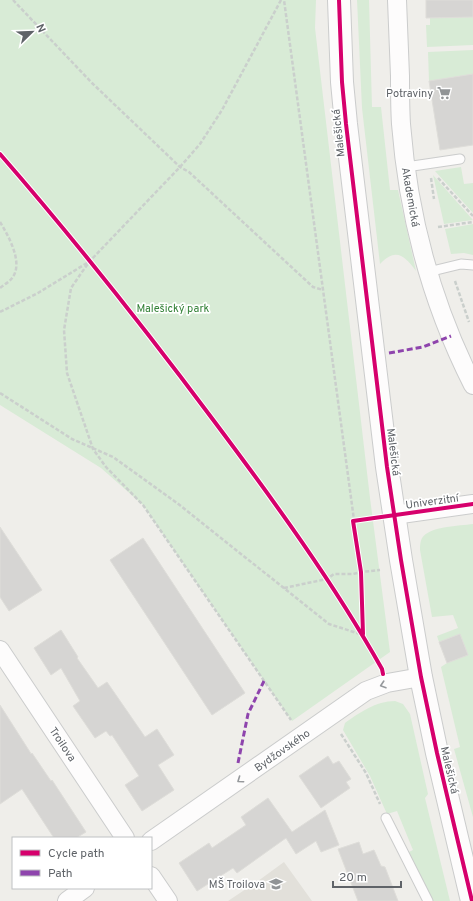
<svg xmlns="http://www.w3.org/2000/svg" width="473" height="901" viewBox="0 0 473 901" font-family="Overpass,sans-serif">
  <style>
    .education { fill: #e2e0da }
    .green { fill: #d8ebd6 }
    .building { fill: #d6d5d3; stroke: #deddd9 }
    .lines { fill: none; stroke-linecap: round; stroke-linejoin: round }
    .service-casing { stroke: #cbcccc; stroke-width: 11 }
    .minor-casing { stroke: #cbcccc; stroke-width: 20 }
    .tertiary-casing { stroke: #cbcccc; stroke-width: 24 }
    .path { stroke: #cacfcc; stroke-width: 2.5; stroke-dasharray: 4 2; stroke-linecap: butt }
    .service { stroke: #fdfcfc; stroke-width: 9 }
    .minor { stroke: #fdfcfc; stroke-width: 18 }
    .tertiary { stroke: #fdfcfc; stroke-width: 22 }
    .quiet { stroke: #8e44ad; stroke-width: 3; stroke-dasharray: 6 3; stroke-linecap: butt }
    .cycleway-casing { stroke: #fff; stroke-width: 6 }
    .cycleway { stroke: #d6006c; stroke-width: 4 }
    .oneway { stroke: #96999c }
    .labels { text-anchor: middle; stroke-width: 3.5; stroke-linejoin: round; paint-order: stroke }
    .poi-label { font-size: 11px; fill: #5f6368; stroke: #fff; text-anchor: end }
    .street-label { font-size: 11px; fill: #5f6368; stroke: #fff }
    .park-label { font-size: 11px; fill: #348238; stroke: #fff }
  </style>
  <rect width="100%" height="100%" fill="#efeeea"/>
  <path class="education" d="M284,862L312,901H228L258,881Z"/>
  <g class="green">
    <path d="M0,0H316L315,28L370,498L390,652L292,721L143,505L101,468L0,405Z"/>
    <path d="M357,0H369L372,107H381L390,190H398L416,271C405,256 396,247 380,264L362,108Z"/>
    <path d="M473,17V45L427,47L426,25H430V18Z"/>
    <path d="M473,50V74L429,81L428,52Z"/>
    <path d="M461,167L464,184L473,183V213L435,171Z"/>
    <path d="M433,175L473,220L444,224Z"/>
    <path d="M473,224V255L464,253L451,254L445,229Z"/>
    <path d="M473,524V817L454,749L460,747L441,667L447,663L468,655L460,634L439,642L437,636L458,628L453,615L432,617L420,550C420,546 420,542 422,538C430,526 459,526 473,524Z"/>
    <path d="M395,701L403,704L410,714L428,794L425,798L450,901H432L407,853L413,850L397,811L387,814L370,776L343,730L345,723C359,713 376,701 395,701Z"/>
  </g>
  <g class="building">
    <path d="M426,0H473V17L426,18Z"/>
    <path d="M473,74V145L440,150L429,81Z"/>
    <path d="M0,527L42,590L9,611L0,597Z"/>
    <path d="M143,538L245,693L212,715L110,560Z"/>
    <path d="M61,630L78,657L77,658L98,688L107,682L145,737L157,729L174,755L158,765L174,790L142,811L125,785L139,776L112,735L110,736L106,731L95,738L73,706L80,701L61,668L51,675L34,648Z"/>
    <path d="M460,634L468,655L447,663L439,642Z"/>
    <path d="M0,705L30,752L31,754L32,753L51,781L52,780L86,832L76,838H54L22,789L0,804Z"/>
    <path d="M328,756L333,764L339,761L351,779L346,782L350,788L321,808L299,776Z"/>
    <path d="M268,798L292,832L325,810L339,845L321,852L316,841L296,854L286,838L237,873L233,868L197,891L179,863L209,843L212,848L246,825L241,817Z"/>
    <path d="M359,842L363,854L374,850L381,866L385,867L398,901H358L338,849Z"/>
  </g>
  <g class="lines">
    <g class="service-casing">
      <g id="service">
        <path d="M406,167L460,159"/>
        <path d="M428,272L461,264L473,265"/>
        <path d="M386,818L428,901"/>
      </g>
    </g>
    <g class="minor-casing">
      <g id="minor">
        <path d="M397,0C398,25 399,50 400,76C400,92 400,108 401,124C408,214 432,304 473,385"/>
        <path d="M394,515L473,504"/>
        <path d="M0,650L125,838"/>
        <path d="M151,841L366,691L387,683L421,677"/>
        <path d="M151,876L168,901"/>
        <path d="M67,901L85,888"/>
      </g>
    </g>
    <g class="tertiary-casing">
      <path id="tertiary" d="M339,0L342,82L346,124L387,467L401,560L421,677L437,753L472,901"/>
    </g>
    <g class="path">
      <path d="M13,0L92,83L180,167L189,172L313,287L323,290"/>
      <path d="M281,0L222,110L200,144L180,167L89,262L71,288L64,330L67,373L93,449L106,467L143,505L291,720"/>
      <path d="M0,154C76,241 147,332 216,424C275,502 332,580 380,665"/>
      <path d="M431,178L434,199"/>
      <path d="M438,178L473,216"/>
      <path d="M0,222C8,235 22,260 14,275C11,281 5,284 0,288"/>
      <path d="M438,227L473,222"/>
      <path d="M455,281L469,322"/>
      <path d="M0,312L38,293L87,263"/>
      <path d="M0,393L72,439L113,457L177,503L329,624L363,635L361,572L284,0"/>
      <path d="M284,588L327,579L334,574H353L361,572L380,570"/>
      <path d="M341,734L366,773L380,804"/>
    </g>
    <use href="#service" class="service"/>
    <use href="#minor" class="minor"/>
    <use href="#tertiary" class="tertiary"/>
    <g class="quiet">
      <path d="M389,353L423,347L451,336"/>
      <path d="M238,763L248,714L264,681"/>
    </g>
    <g class="cycleway-casing">
      <g id="cycleway">
        <path d="M339,0L342,82L346,124L387,467L401,560L421,677L437,753L472,901"/>
        <path d="M0,154C75,240 146,330 214,421C274,501 333,582 382,669L383,674"/>
        <path d="M363,634L361,572L353,521L473,504"/>
      </g>
    </g>
    <use href="#cycleway" class="cycleway"/>
  </g>
  <defs><path id="oneway-chevron" d="M-2-3.5L2.5 0L-2 3.5" fill="none" stroke-width="1.6" stroke-linecap="round" stroke-linejoin="round"/></defs>
  <g class="oneway">
    <use href="#oneway-chevron" transform="translate(383 685) rotate(162)"/>
    <use href="#oneway-chevron" transform="translate(240 780) rotate(145)"/>
  </g>
  <defs>
    <g id="supermarket-bare" transform="scale(1.08)"><path d="M-6-5.5h2.5l.6 2H6L4.5 2H-2.5L-4.4-4H-6ZM-1.5 3.2a1.3 1.3 0 1 0 .1 0ZM3 3.2a1.3 1.3 0 1 0 .1 0Z" fill="#919496" stroke="#fff" stroke-width="2.5" paint-order="stroke"/></g>
    <g id="school-bare" transform="scale(1.08)"><path d="M0-5L7-2L0 1L-7-2ZM-4 1L0 2.5L4 1V4Q0 6-4 4Z" fill="#919496" stroke="#fff" stroke-width="2.5" paint-order="stroke"/></g>
  </defs>
  <g fill-rule="evenodd">
    <use href="#supermarket-bare" x="444" y="93"/>
    <use href="#school-bare" x="276" y="884"/>
  </g>
  <g class="labels">
    <g class="poi-label">
      <text x="433" y="97">Potraviny</text>
      <text x="265" y="888">MŠ Troilova</text>
    </g>
    <g class="street-label">
      <text transform="translate(338 133) rotate(-96)" y="4">Malešická</text>
      <text transform="translate(411 197) rotate(80)" y="4">Akademická</text>
      <text transform="translate(394 452) rotate(83)" y="4">Malešická</text>
      <text transform="translate(432 501) rotate(-8)" y="4">Univerzitní</text>
      <text transform="translate(63 744) rotate(56)" y="4">Troilova</text>
      <text transform="translate(282 750) rotate(-35)" y="4">Bydžovského</text>
      <text transform="translate(450 770) rotate(77)" y="4">Malešická</text>
    </g>
    <g class="park-label">
      <text x="173" y="312">Malešický park</text>
    </g>
  </g>
  <rect x="12" y="837" width="140" height="52" fill="#ffffff" stroke="#bfc1c3"/>
  <rect x="20" y="850" width="20" height="6" fill="#d6006c" stroke="#bfc1c3"/>
  <text x="48" y="857" font-size="12" fill="#5f6368">Cycle path</text>
  <rect x="20" y="870" width="20" height="6" fill="#8e44ad" stroke="#bfc1c3"/>
  <text x="48" y="877" font-size="12" fill="#5f6368">Path</text>
  <g transform="translate(32 32) rotate(67)" stroke="#ffffff" stroke-width="3" paint-order="stroke">
  <path d="M0-3L7 15L0 10L-7 15Z" fill="#5f6368"/>
  <text y="-6" font-size="11" font-weight="bold" text-anchor="middle" fill="#5f6368">N</text>
  </g>
  <path d="M333 881v6h68v-6" fill="none" stroke="#5f6368" stroke-width="2"/>
  <text x="339" y="881" font-size="12" fill="#5f6368" stroke="#ffffff" stroke-width="3" paint-order="stroke">20 m</text>
</svg>
